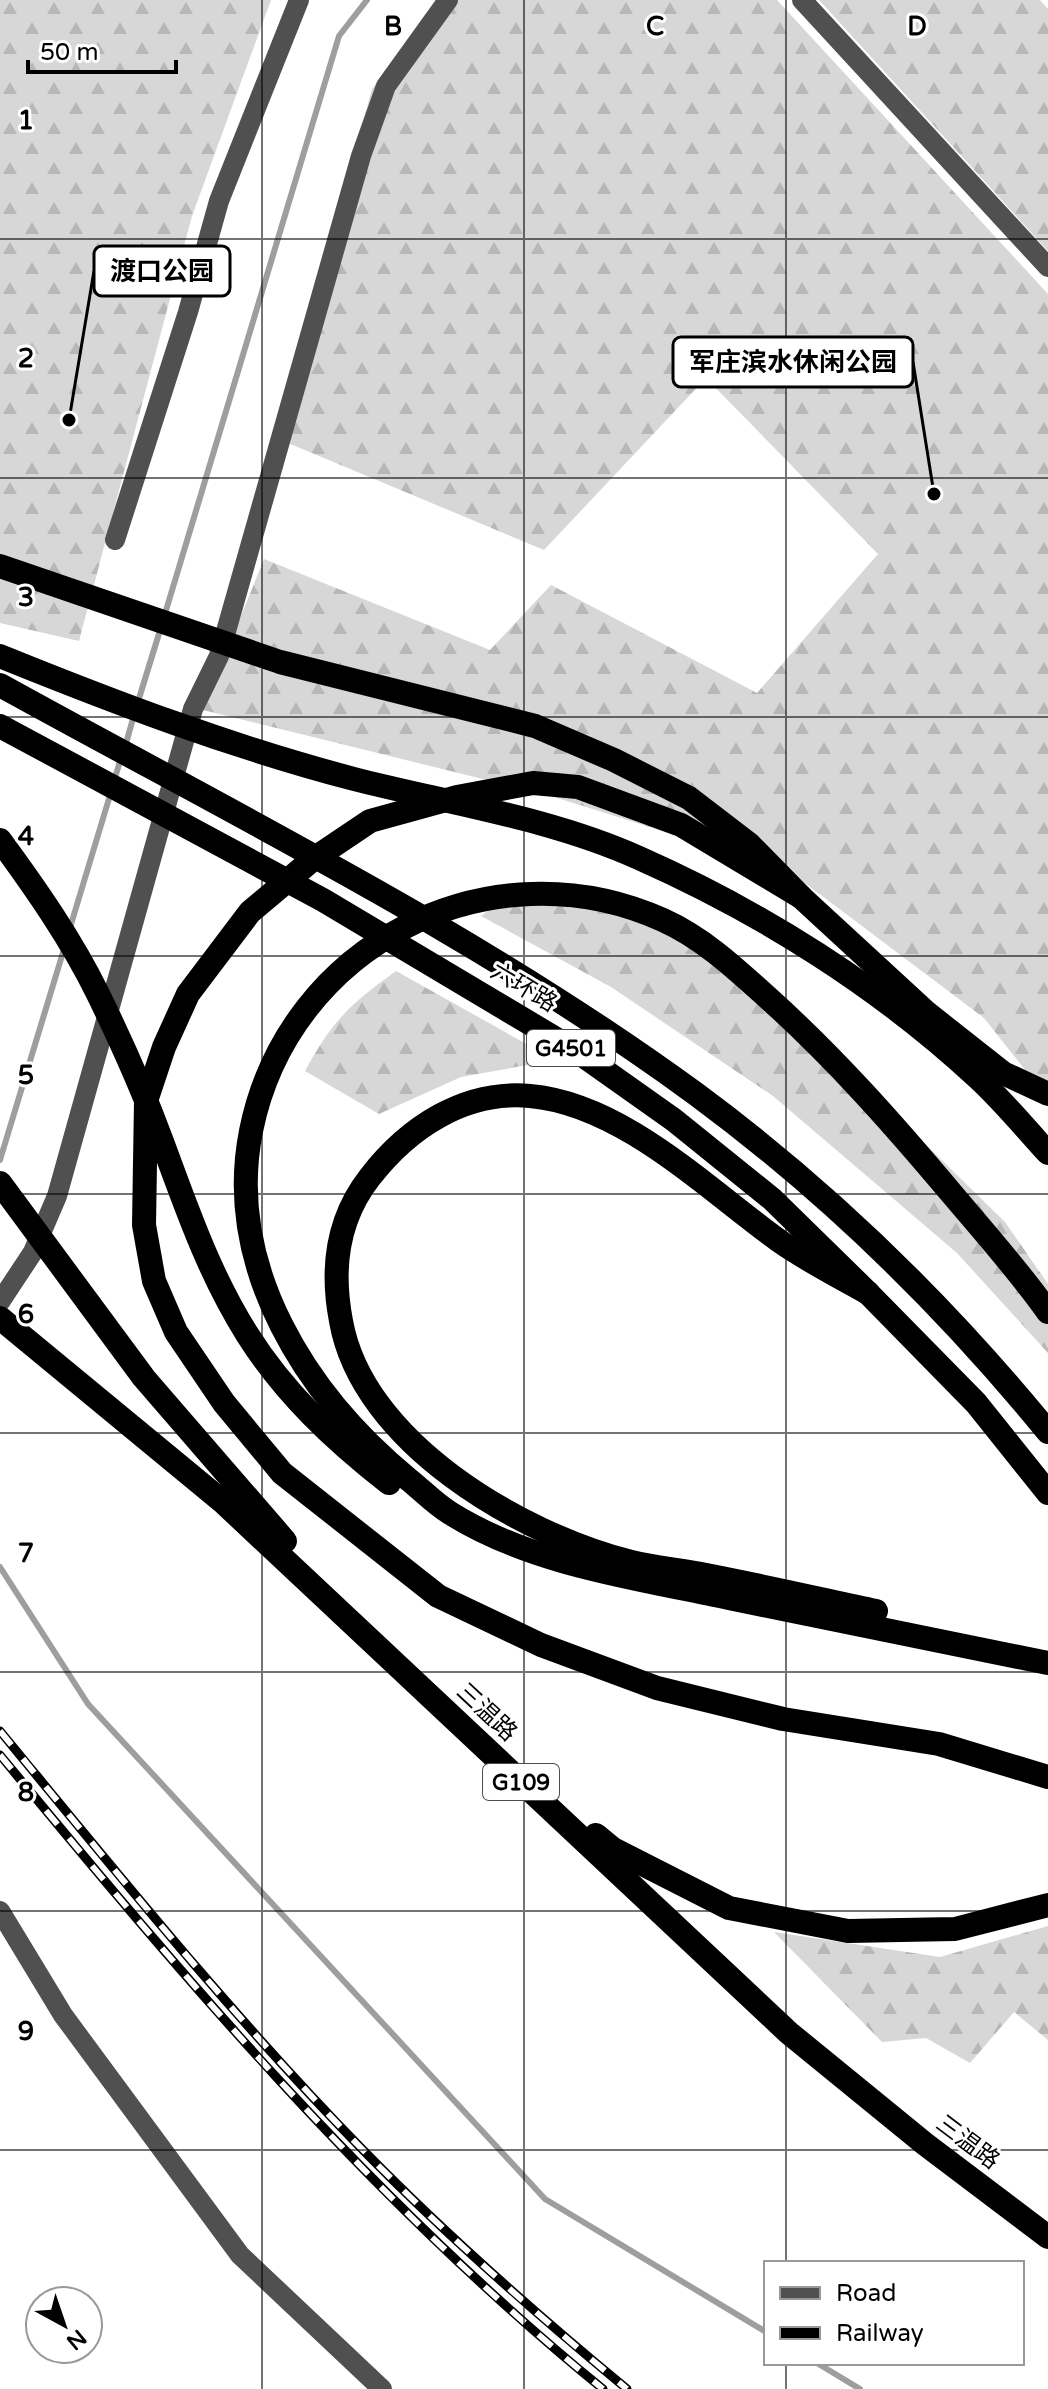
<svg xmlns="http://www.w3.org/2000/svg" width="1048" height="2389" viewBox="0 0 1048 2389" font-family="'Varela Round','Noto Sans SC',sans-serif">
  <style>
    .forest { fill: url(#forest-firs) }
    .lines { fill: none; stroke-linecap: round; stroke-linejoin: round }
    .stream { stroke: #9e9e9e; stroke-width: 6 }
    .minor { stroke: #505050; stroke-width: 20 }
    .highway { stroke: #000; stroke-width: 24 }
    .rail-casing { stroke: #000; stroke-width: 9 }
    .rail { stroke: #fff; stroke-width: 6; stroke-dasharray: 18; stroke-linecap: butt }
    .grid { fill: none; stroke: #000; stroke-width: 2; stroke-opacity: 0.55 }
    .labels { text-anchor: middle; stroke-width: 6; stroke-linejoin: round; paint-order: stroke }
    .shield { fill: #fff; stroke: #4c4c4c; stroke-width: 2 }
    .shield-label { font-size: 22px; font-weight: bold; fill: #000 }
    .street-label { font-size: 24px; fill: #000; stroke: #fff }
    .grid-label { font-size: 26px; text-anchor: middle; font-weight: bold; fill: #000; stroke: #fff; stroke-width: 6; stroke-linejoin: round; paint-order: stroke }
    .leader { fill: none; stroke: #000; stroke-width: 3 }
    .callout-dot { fill: #000; stroke: #fff; stroke-width: 3 }
    .callout { fill: #fff; stroke: #000; stroke-width: 3 }
    .callout-label { font-size: 26px; text-anchor: middle; font-weight: bold; fill: #000 }
  </style>
  <defs>
    <pattern id="forest-firs" width="22" height="20" patternUnits="userSpaceOnUse" patternTransform="scale(2)"><rect width="22" height="20" fill="#d7d7d7"/><path d="M5 1l3.5 6h-7zM16 11l3.5 6h-7z" fill="#b7b7b7"/></pattern>
  </defs>
  <rect width="100%" height="100%" fill="#fff"/>
  <g class="forest">
    <path d="M0,0H271L192,216L79,641L0,623Z"/>
    <path d="M436,0H777L1048,294V1099L984,1018L789,871L548,795L203,710L264,559L490,650L551,585L757,693L878,554L706,378L544,550L276,438L372,89Z"/>
    <path d="M819,0H1040L1048,9V251Z"/>
    <path d="M570,892L735,958L1005,1222L1048,1284V1353L957,1253L773,1096L611,987L481,916L497,904Z"/>
    <path d="M396,971L555,1060L461,1077L379,1114L305,1071C333,1020 349,1005 396,971Z"/>
    <path d="M1048,1926V2040L1014,2012L970,2063L926,2038L882,2042L774,1932L940,1957Z"/>
  </g>
  <g class="lines">
    <g class="stream">
      <path d="M164,617L339,36L367,0"/>
      <path d="M137,705L161,627"/>
      <path d="M125,747L134,715"/>
      <path d="M114,781L121,758"/>
      <path d="M69,931L111,792"/>
      <path d="M0,1160L64,949"/>
      <path d="M0,1567L88,1704L545,2199L766,2332"/>
      <path d="M817,2363L860,2389"/>
    </g>
    <g class="minor">
      <path d="M802,0L1048,267"/>
      <path d="M115,540L188,312L219,201L299,0"/>
      <path d="M0,1302L33,1252L57,1196L193,709L219,656L361,156L386,86L448,0"/>
      <path d="M0,1911L63,2015L240,2255L382,2389"/>
    </g>
    <g class="highway">
      <path d="M0,566L280,662L535,726L614,760L689,798L749,844L801,897L927,1013L1003,1073L1048,1094"/>
      <path d="M0,656C116,703 232,747 354,779C448,803 550,818 639,858C761,912 880,987 978,1078C1003,1101 1025,1128 1048,1153"/>
      <path d="M0,685C235,815 479,935 696,1094C826,1190 946,1307 1048,1432"/>
      <path d="M0,726L323,900L578,1052L674,1120L772,1199L868,1293L976,1403L1048,1493"/>
      <path d="M0,840C36,889 71,939 98,994C121,1041 143,1090 161,1139C186,1206 208,1272 247,1334C284,1393 334,1440 389,1483"/>
      <path d="M801,897L681,825L578,787L533,783L457,797L370,821L312,860L250,912L188,994L164,1047L146,1101L144,1225L154,1281L176,1332L224,1403L282,1473L438,1596L541,1645L657,1688L783,1719L939,1744L1048,1777"/>
      <path d="M0,1183L144,1378L285,1541"/>
      <path d="M868,1293C838,1276 806,1260 778,1240C706,1188 622,1104 530,1096C464,1090 408,1128 370,1177C337,1219 331,1269 341,1321C362,1442 520,1534 631,1562C656,1568 681,1570 706,1575C763,1586 820,1599 876,1611"/>
      <path d="M1048,1312C1019,1271 985,1233 952,1194C894,1125 835,1058 767,997C735,968 703,938 663,920C490,842 288,945 251,1131C224,1268 307,1396 408,1479C422,1490 435,1504 450,1513C533,1565 636,1578 729,1598C836,1620 942,1642 1048,1663"/>
      <path d="M0,1318L223,1502L789,2033L925,2144L1048,2237"/>
      <path d="M596,1835L613,1849L729,1908L848,1931L955,1929L1048,1905"/>
    </g>
    <g class="rail-casing">
      <g id="rail">
        <path d="M0,1731C117,1873 233,2017 362,2149C445,2234 535,2313 627,2389"/>
        <path d="M0,1755C189,1984 372,2201 603,2389"/>
      </g>
    </g>
    <use href="#rail" class="rail"/>
  </g>
  <path class="grid" d="M262,0V2389M524,0V2389M786,0V2263M0,239H1048M0,478H1048M0,717H1048M0,956H1048M0,1194H1048M0,1433H1048M0,1672H1048M0,1911H1048M0,2150H1048M786,2363V2389"/>
  <g class="labels">
    <g class="shield">
      <rect x="527" y="1030" width="88" height="36" rx="6"/>
      <rect x="483" y="1764" width="76" height="36" rx="6"/>
    </g>
    <g class="shield-label">
      <text x="571" y="1056">G4501</text>
      <text x="521" y="1790">G109</text>
    </g>
    <g class="street-label">
      <text transform="translate(524 987) rotate(31)" y="8">六环路</text>
      <text transform="translate(487 1712) rotate(43)" y="8">三温路</text>
      <text transform="translate(968 2142) rotate(37)" y="8">三温路</text>
    </g>
  </g>
  <g class="grid-label">
    <text x="393" y="35">B</text>
    <text x="655" y="35">C</text>
    <text x="917" y="35">D</text>
    <text x="26" y="129">1</text>
    <text x="26" y="367">2</text>
    <text x="26" y="606">3</text>
    <text x="26" y="845">4</text>
    <text x="26" y="1084">5</text>
    <text x="26" y="1323">6</text>
    <text x="26" y="1562">7</text>
    <text x="26" y="1801">8</text>
    <text x="26" y="2040">9</text>
  </g>
  <path class="leader" d="M69 420L94 271M934 494L913 362"/>
  <g class="callout-dot">
    <circle cx="69" cy="420" r="8"/>
    <circle cx="934" cy="494" r="8"/>
  </g>
  <g class="callout">
    <rect x="94" y="246" width="136" height="50" rx="8"/>
    <rect x="673" y="337" width="240" height="50" rx="8"/>
  </g>
  <g class="callout-label">
    <text x="162" y="280">渡口公园</text>
    <text x="793" y="371">军庄滨水休闲公园</text>
  </g>
  <rect x="764" y="2261" width="260" height="104" fill="#ffffff" stroke="#999999" stroke-width="2"/>
  <rect x="780" y="2287" width="40" height="12" fill="#505050" stroke="#999999" stroke-width="2"/>
  <text x="836" y="2301" font-size="24" fill="#000000">Road</text>
  <rect x="780" y="2327" width="40" height="12" fill="#000000" stroke="#999999" stroke-width="2"/>
  <text x="836" y="2341" font-size="24" fill="#000000">Railway</text>
  <g transform="translate(64 2325) rotate(140)"><circle r="38" fill="#ffffff" stroke="#999999" stroke-width="2"/>
  <path d="M0-6L14 30L0 20L-14 30Z" fill="#000000"/>
  <text y="-12" font-size="22" font-weight="bold" text-anchor="middle" fill="#000000">N</text>
  </g>
  <path d="M28 60v12h148v-12" fill="none" stroke="#000000" stroke-width="4"/>
  <text x="40" y="60" font-size="24" fill="#000000" stroke="#ffffff" stroke-width="6" paint-order="stroke">50 m</text>
</svg>
